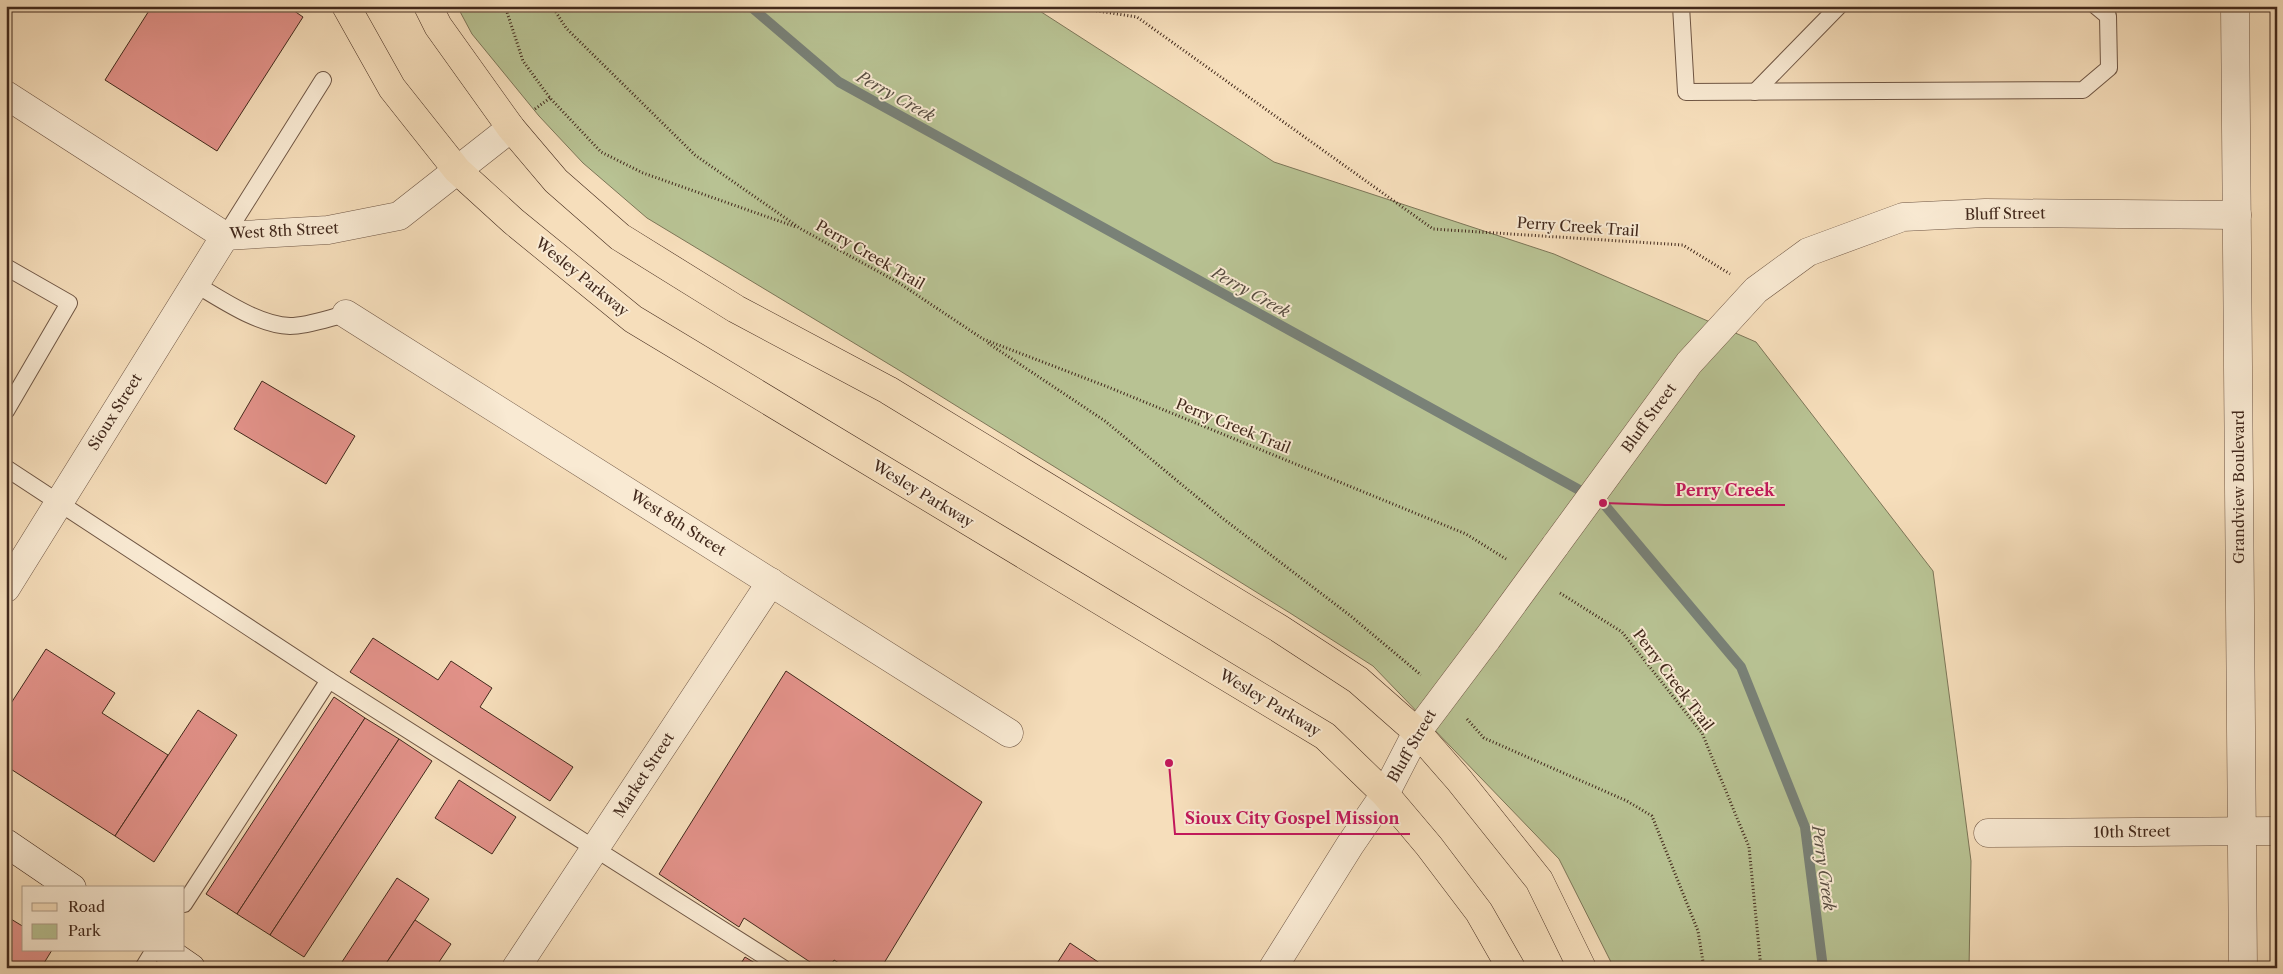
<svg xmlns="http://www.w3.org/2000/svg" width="2283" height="974" viewBox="0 0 2283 974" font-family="'Libre Caslon Text',serif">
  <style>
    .green { fill: #b8c293; stroke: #7d7658 }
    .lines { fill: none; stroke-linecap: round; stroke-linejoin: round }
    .stream { stroke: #798177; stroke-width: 10 }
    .building { fill: #e3928a; stroke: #42291c }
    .service-casing { stroke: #6f5644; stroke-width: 18 }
    .minor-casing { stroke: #6f5644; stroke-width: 29 }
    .secondary-casing { stroke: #42291c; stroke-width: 29 }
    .primary-casing { stroke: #42291c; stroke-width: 29 }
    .path { stroke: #42291c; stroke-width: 3; stroke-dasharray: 1 2.5; stroke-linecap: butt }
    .service { stroke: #f9ead3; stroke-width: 16 }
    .minor { stroke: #f9ead3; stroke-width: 28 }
    .secondary { stroke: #f9ead3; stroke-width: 28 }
    .primary { stroke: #f6debb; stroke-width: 28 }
    .minor-bridge-casing { stroke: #6f5644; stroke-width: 29; stroke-linecap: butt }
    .minor-bridge { stroke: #f9ead3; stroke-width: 28 }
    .labels { text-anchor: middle; stroke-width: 4; stroke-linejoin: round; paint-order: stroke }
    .street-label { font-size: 15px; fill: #42291c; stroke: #f9ead3 }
    .water-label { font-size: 16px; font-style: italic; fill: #594e42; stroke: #f9ead3 }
    .leader { fill: none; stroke: #c2185b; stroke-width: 2 }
    .callout-dot { fill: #c2185b; stroke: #f9ead3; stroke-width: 2 }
    .callout-label { font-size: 16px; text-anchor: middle; font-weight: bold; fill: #c2185b; stroke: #f9ead3; stroke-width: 4; stroke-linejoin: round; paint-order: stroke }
  </style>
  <rect width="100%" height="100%" fill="#f6debb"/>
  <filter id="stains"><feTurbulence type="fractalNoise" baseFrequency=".004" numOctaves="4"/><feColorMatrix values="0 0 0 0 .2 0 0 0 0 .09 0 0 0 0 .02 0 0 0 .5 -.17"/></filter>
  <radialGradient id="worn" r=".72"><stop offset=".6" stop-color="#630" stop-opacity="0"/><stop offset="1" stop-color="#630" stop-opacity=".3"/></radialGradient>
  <path class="green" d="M457,6H1032L1274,162L1554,254L1756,342L1933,571L1971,861L1969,968H1614L1559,859L1373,666L1290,613L897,369L647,218L583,163L539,116L472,34Z"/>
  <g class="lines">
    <path class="stream" d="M750,6L839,82L1603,503L1741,667L1805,827L1823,968"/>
  </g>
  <g class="building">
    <path d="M152,6H287L303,17L217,151L105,80Z"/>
    <path d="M262,381L355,436L326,484L234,429Z"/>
    <path d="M373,638L438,680L451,661L492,688L480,707L573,767L550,801L350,672Z"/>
    <path d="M46,649L115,693L102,713L168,755L115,836L6,766V711Z"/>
    <path d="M786,671L982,802L881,968H847L834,960L829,968H819L744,918L739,927L659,874Z"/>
    <path d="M334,697L365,718L237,914L206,894Z"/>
    <path d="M198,710L237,735L154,862L115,836Z"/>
    <path d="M365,718L399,739L270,935L237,914Z"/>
    <path d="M399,739L432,761L304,957L270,935Z"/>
    <path d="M459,780L516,817L492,854L435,818Z"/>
    <path d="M397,878L429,899L383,968H338Z"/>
    <path d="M6,916L24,927V950H52L41,968H6Z"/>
    <path d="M415,920L451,944L435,968H383Z"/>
    <path d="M1070,943L1107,968H1054Z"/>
    <path d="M745,957L763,968H738Z"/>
  </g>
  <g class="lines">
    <g class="service-casing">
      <g id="service">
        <path d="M1681,6L1686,92L2083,90L2109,68L2108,16L2096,6"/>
        <path d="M1755,92L1839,6"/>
        <path d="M225,236L323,80"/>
        <path d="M6,267L69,303L6,411"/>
        <path d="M195,284C221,299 258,325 290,326C308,326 329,318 346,314"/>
        <path d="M6,468L329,680L783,968"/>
        <path d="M184,904L329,680"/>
        <path d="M143,968L154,950"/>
      </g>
    </g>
    <g class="minor-casing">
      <g id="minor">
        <path d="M2235,6L2243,968"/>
        <path d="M6,95L225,236L328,230L399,216L511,128"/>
        <path d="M346,314L1009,733"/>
        <path d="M1555,546L1689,363L1756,290L1808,252L1903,217L1985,213L2237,215"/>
        <path d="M6,588L225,236"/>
        <path d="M1988,833L2277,831"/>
        <path d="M516,968L771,582"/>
        <path d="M1273,968L1350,845L1385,794L1417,732L1487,639"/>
      </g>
    </g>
    <g class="secondary-casing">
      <g id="secondary">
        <path d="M6,843L72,888"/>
        <path d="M165,950L191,968"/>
      </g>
    </g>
    <g class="primary-casing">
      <g id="primary">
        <path d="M346,6L392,88L457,170L513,221L633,319L1325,736L1385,794L1429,846L1479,912L1511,968"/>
        <path d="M428,6L438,26L511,128L556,181L620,237L736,309L888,390L1280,629L1358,680L1417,732L1459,780L1539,880L1582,968"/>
      </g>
    </g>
    <g class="path">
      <path d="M505,6L523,61L550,98L601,152L643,173L796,227"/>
      <path d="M552,6L566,28L695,155L801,229L899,283L983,339L1108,387L1466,534L1506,559"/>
      <path d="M1065,6L1137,17L1433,229L1683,245L1730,274"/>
      <path d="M535,109L550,98"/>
      <path d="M988,343L1105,421L1221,517L1352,617L1421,675"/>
      <path d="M1560,593L1622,632L1702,733L1749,847L1761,968"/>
      <path d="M1467,719L1484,738L1627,801L1652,816L1698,931L1704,968"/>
    </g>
    <use href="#service" class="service"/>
    <use href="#minor" class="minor"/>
    <use href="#secondary" class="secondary"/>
    <use href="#primary" class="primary"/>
    <g class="minor-bridge-casing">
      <path id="minor-bridge" d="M1487,639L1555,546"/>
    </g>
    <use href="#minor-bridge" class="minor-bridge"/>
  </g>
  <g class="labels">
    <g class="street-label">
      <text transform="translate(2005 214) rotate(-1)" y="5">Bluff Street</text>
      <text transform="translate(1578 227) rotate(4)" y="5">Perry Creek Trail</text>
      <text transform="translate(284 231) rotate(-3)" y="5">West 8th Street</text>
      <text transform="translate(870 255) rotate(30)" y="5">Perry Creek Trail</text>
      <text transform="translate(582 277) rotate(39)" y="5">Wesley Parkway</text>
      <text transform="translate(115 412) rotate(-58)" y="5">Sioux Street</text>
      <text transform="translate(1649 418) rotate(-54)" y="5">Bluff Street</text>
      <text transform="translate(1233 426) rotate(22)" y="5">Perry Creek Trail</text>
      <text transform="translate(2239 487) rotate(-90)" y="5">Grandview Boulevard</text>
      <text transform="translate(923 494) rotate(31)" y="5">Wesley Parkway</text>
      <text transform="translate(678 523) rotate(32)" y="5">West 8th Street</text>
      <text transform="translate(1673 680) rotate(53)" y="5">Perry Creek Trail</text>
      <text transform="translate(1270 703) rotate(31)" y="5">Wesley Parkway</text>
      <text transform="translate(1412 746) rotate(-60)" y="5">Bluff Street</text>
      <text transform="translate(644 775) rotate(-57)" y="5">Market Street</text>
      <text transform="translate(2132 832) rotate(-1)" y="5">10th Street</text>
    </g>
    <g class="water-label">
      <text transform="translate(896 96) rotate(29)" y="6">Perry Creek</text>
      <text transform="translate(1251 292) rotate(29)" y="6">Perry Creek</text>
      <text transform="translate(1824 868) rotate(82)" y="6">Perry Creek</text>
    </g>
  </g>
  <path class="leader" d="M1603 503L1665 505H1785M1169 763L1175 834H1410"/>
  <g class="callout-dot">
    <circle cx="1603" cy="503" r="5"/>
    <circle cx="1169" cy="763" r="5"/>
  </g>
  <g class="callout-label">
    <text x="1725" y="496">Perry Creek</text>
    <text x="1292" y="824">Sioux City Gospel Mission</text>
  </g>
  <rect width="2283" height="974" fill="none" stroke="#f6debb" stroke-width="25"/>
  <rect x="8" y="8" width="2268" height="959" fill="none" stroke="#42291c" stroke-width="2.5"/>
  <rect x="12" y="12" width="2258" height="949" fill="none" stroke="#42291c"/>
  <rect x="22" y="886" width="162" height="65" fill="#f9ead3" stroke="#b09d8a"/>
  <rect x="32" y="903" width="25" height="8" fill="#f6debb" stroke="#b09d8a"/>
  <text x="68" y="912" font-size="15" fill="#42291c">Road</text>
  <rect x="32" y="924" width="25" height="15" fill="#b8c293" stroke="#b09d8a"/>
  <text x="68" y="936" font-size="15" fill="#42291c">Park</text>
  <rect width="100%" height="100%" filter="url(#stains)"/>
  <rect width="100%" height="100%" fill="url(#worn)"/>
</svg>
